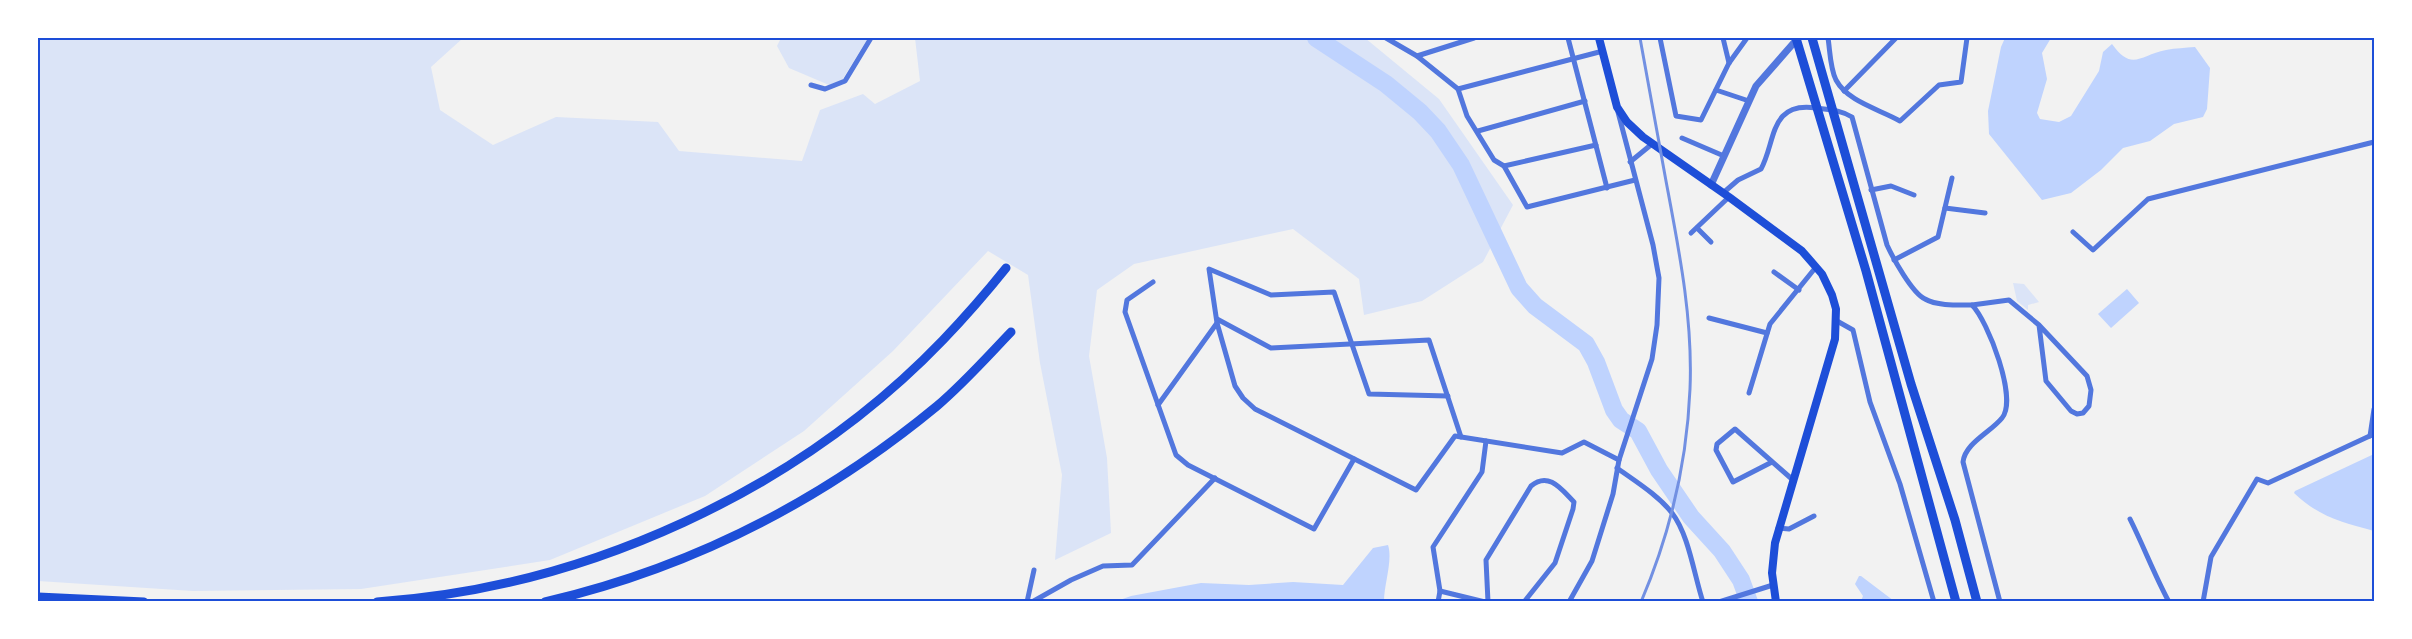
<svg xmlns="http://www.w3.org/2000/svg" width="2412" height="639" viewBox="0 0 2412 639" font-family="'PT Serif',serif">
  <style>
    .green { fill: #dbe4f7 }
    .water { fill: #bfd3fe }
    .lines { fill: none; stroke-linecap: round; stroke-linejoin: round }
    .river { stroke: #bfd3fe; stroke-width: 18 }
    .minor { stroke: #5277de; stroke-width: 5 }
    .tertiary { stroke: #5277de; stroke-width: 7 }
    .primary { stroke: #1d4ed8; stroke-width: 8 }
    .motorway { stroke: #1d4ed8; stroke-width: 9 }
    .rail { stroke: #7290e2; stroke-width: 3 }
    .neatline { fill: none; stroke: #1d4ed8; stroke-width: 2 }
  </style>
  <rect width="100%" height="100%" fill="#f2f2f2"/>
  <g class="green">
    <path d="M38,38H463L431,67L440,110L493,145L556,117L658,122L679,151L802,161L820,110L863,94L875,104L920,81L915,38H1365L1439,99L1513,205L1483,262L1422,301L1364,315L1359,279L1293,229L1134,264L1097,290L1089,356L1107,458L1111,533L1055,560L1062,475L1040,363L1028,275L988,251L893,351L804,431L705,496L550,560L361,589L193,591L38,581Z"/>
    <path d="M781,38H868L842,80L829,85L789,68L777,46Z"/>
    <path d="M2013,283L2024,284L2039,302L2028,305V310L2017,301Z"/>
  </g>
  <g class="water">
    <path d="M2005,38H2051L2042,53L2047,79L2037,113L2040,119L2059,122L2071,116L2099,71L2103,52L2112,44C2132,72 2140,55 2166,50C2176,48 2185,48 2195,47L2210,68L2207,109L2203,117L2174,124L2150,141L2123,148L2101,170L2071,193L2042,200L1989,134L1988,111L2001,47Z"/>
    <path d="M2127,289L2139,303L2111,328L2098,314Z"/>
    <path d="M2374,454V531C2342,522 2319,517 2294,493L2295,491Z"/>
    <path d="M1388,545C1393,560 1384,584 1384,601H1117L1131,596L1201,583L1249,585L1293,582L1343,585L1373,548Z"/>
    <path d="M1859,576H1861L1894,601H1861L1863,596L1855,584Z"/>
  </g>
  <g class="lines">
    <path class="river" d="M1316,38L1386,84L1420,112L1438,131L1461,165L1519,288L1535,306L1586,344L1596,362L1614,410L1621,420L1638,431L1659,470L1691,517L1722,551L1741,580L1749,602"/>
    <g class="minor">
      <path d="M1386,38L1417,56L1458,89L1603,51"/>
      <path d="M1568,38L1607,188"/>
      <path d="M1660,38L1676,116L1701,120L1729,63L1747,38"/>
      <path d="M1723,38L1729,63"/>
      <path d="M1828,38C1830,50 1830,68 1836,80C1848,102 1879,109 1900,121L1939,85L1961,82L1967,38"/>
      <path d="M1417,56L1474,38"/>
      <path d="M811,85L825,89L845,81L871,38"/>
      <path d="M1458,89L1467,116L1494,160L1504,166L1527,207L1635,180"/>
      <path d="M1716,90L1749,101"/>
      <path d="M1844,91L1896,38"/>
      <path d="M1478,131L1585,101"/>
      <path d="M1682,138L1724,156"/>
      <path d="M1630,162L1652,144"/>
      <path d="M1504,166L1596,145"/>
      <path d="M1871,190L1891,186L1914,195"/>
      <path d="M1723,193L1738,180L1761,169C1776,142 1769,101 1816,108C1829,110 1841,110 1852,117L1887,245C1893,258 1912,293 1925,299C1937,306 1958,305 1972,305C1988,321 2018,399 2002,418C1991,432 1965,443 1963,462L2000,602"/>
      <path d="M1945,208L1985,213"/>
      <path d="M1697,228L1711,242"/>
      <path d="M2073,232L2093,250L2148,199L2374,142"/>
      <path d="M1691,233L1729,197"/>
      <path d="M1894,260L1938,237L1952,178"/>
      <path d="M1774,272L1799,290"/>
      <path d="M1153,282L1127,300L1125,312L1176,455L1188,465L1314,529L1354,459"/>
      <path d="M1972,305L2009,300L2039,325L2087,376L2091,390L2089,406L2083,413L2077,414L2071,411L2046,381L2039,325"/>
      <path d="M1709,318L1767,333"/>
      <path d="M1217,319L1271,348L1429,340L1461,437"/>
      <path d="M1837,321L1853,330L1870,402L1900,484L1934,602"/>
      <path d="M1749,393L1770,324L1816,267"/>
      <path d="M1448,396L1369,394L1334,292L1271,295L1209,269L1217,323L1235,386L1243,398L1255,409L1416,490L1455,436L1562,453L1584,442L1619,460"/>
      <path d="M1158,405L1217,323"/>
      <path d="M2370,436L2374,409"/>
      <path d="M1772,462L1733,482L1716,450L1717,444L1735,429L1793,480"/>
      <path d="M1617,468C1635,481 1658,495 1672,513C1689,535 1694,575 1703,602"/>
      <path d="M2130,519C2144,547 2154,574 2169,602"/>
      <path d="M1778,528L1789,529L1814,516"/>
      <path d="M1440,591L1485,602"/>
      <path d="M1027,602L1034,570"/>
      <path d="M1032,602L1071,580L1103,566L1132,565L1215,478"/>
      <path d="M1438,602L1440,591L1433,547L1482,472L1486,441"/>
      <path d="M1488,602L1486,560L1531,486C1549,471 1562,490 1574,502L1573,509L1555,563L1524,602"/>
      <path d="M1569,602L1592,561L1613,494L1619,460L1652,359L1657,325L1659,278L1653,245L1618,112"/>
      <path d="M1719,602L1773,585"/>
      <path d="M2203,602L2211,557L2257,479L2268,483L2374,434"/>
    </g>
    <path class="tertiary" d="M1711,185L1756,86L1798,38"/>
    <path class="primary" d="M1599,38L1617,107L1627,122L1643,137L1729,197L1802,251L1822,274L1832,295L1836,309L1835,339L1775,543L1772,573L1776,602"/>
    <g class="motorway">
      <path d="M1796,38L1866,271L1956,602"/>
      <path d="M1812,38L1911,384L1955,520L1977,602"/>
      <path d="M38,597L144,602"/>
      <path d="M377,602C585,588 798,491 943,340C965,317 986,293 1006,268"/>
      <path d="M545,602C691,568 822,501 937,406C964,383 987,357 1011,332"/>
    </g>
    <path class="rail" d="M1640,38C1649,85 1657,133 1666,181C1679,250 1693,319 1690,389C1687,463 1670,534 1641,602"/>
  </g>
  <rect width="2412" height="639" fill="none" stroke="#ffffff" stroke-width="78"/>
  <rect x="39" y="39" width="2334" height="561" class="neatline"/>
</svg>
